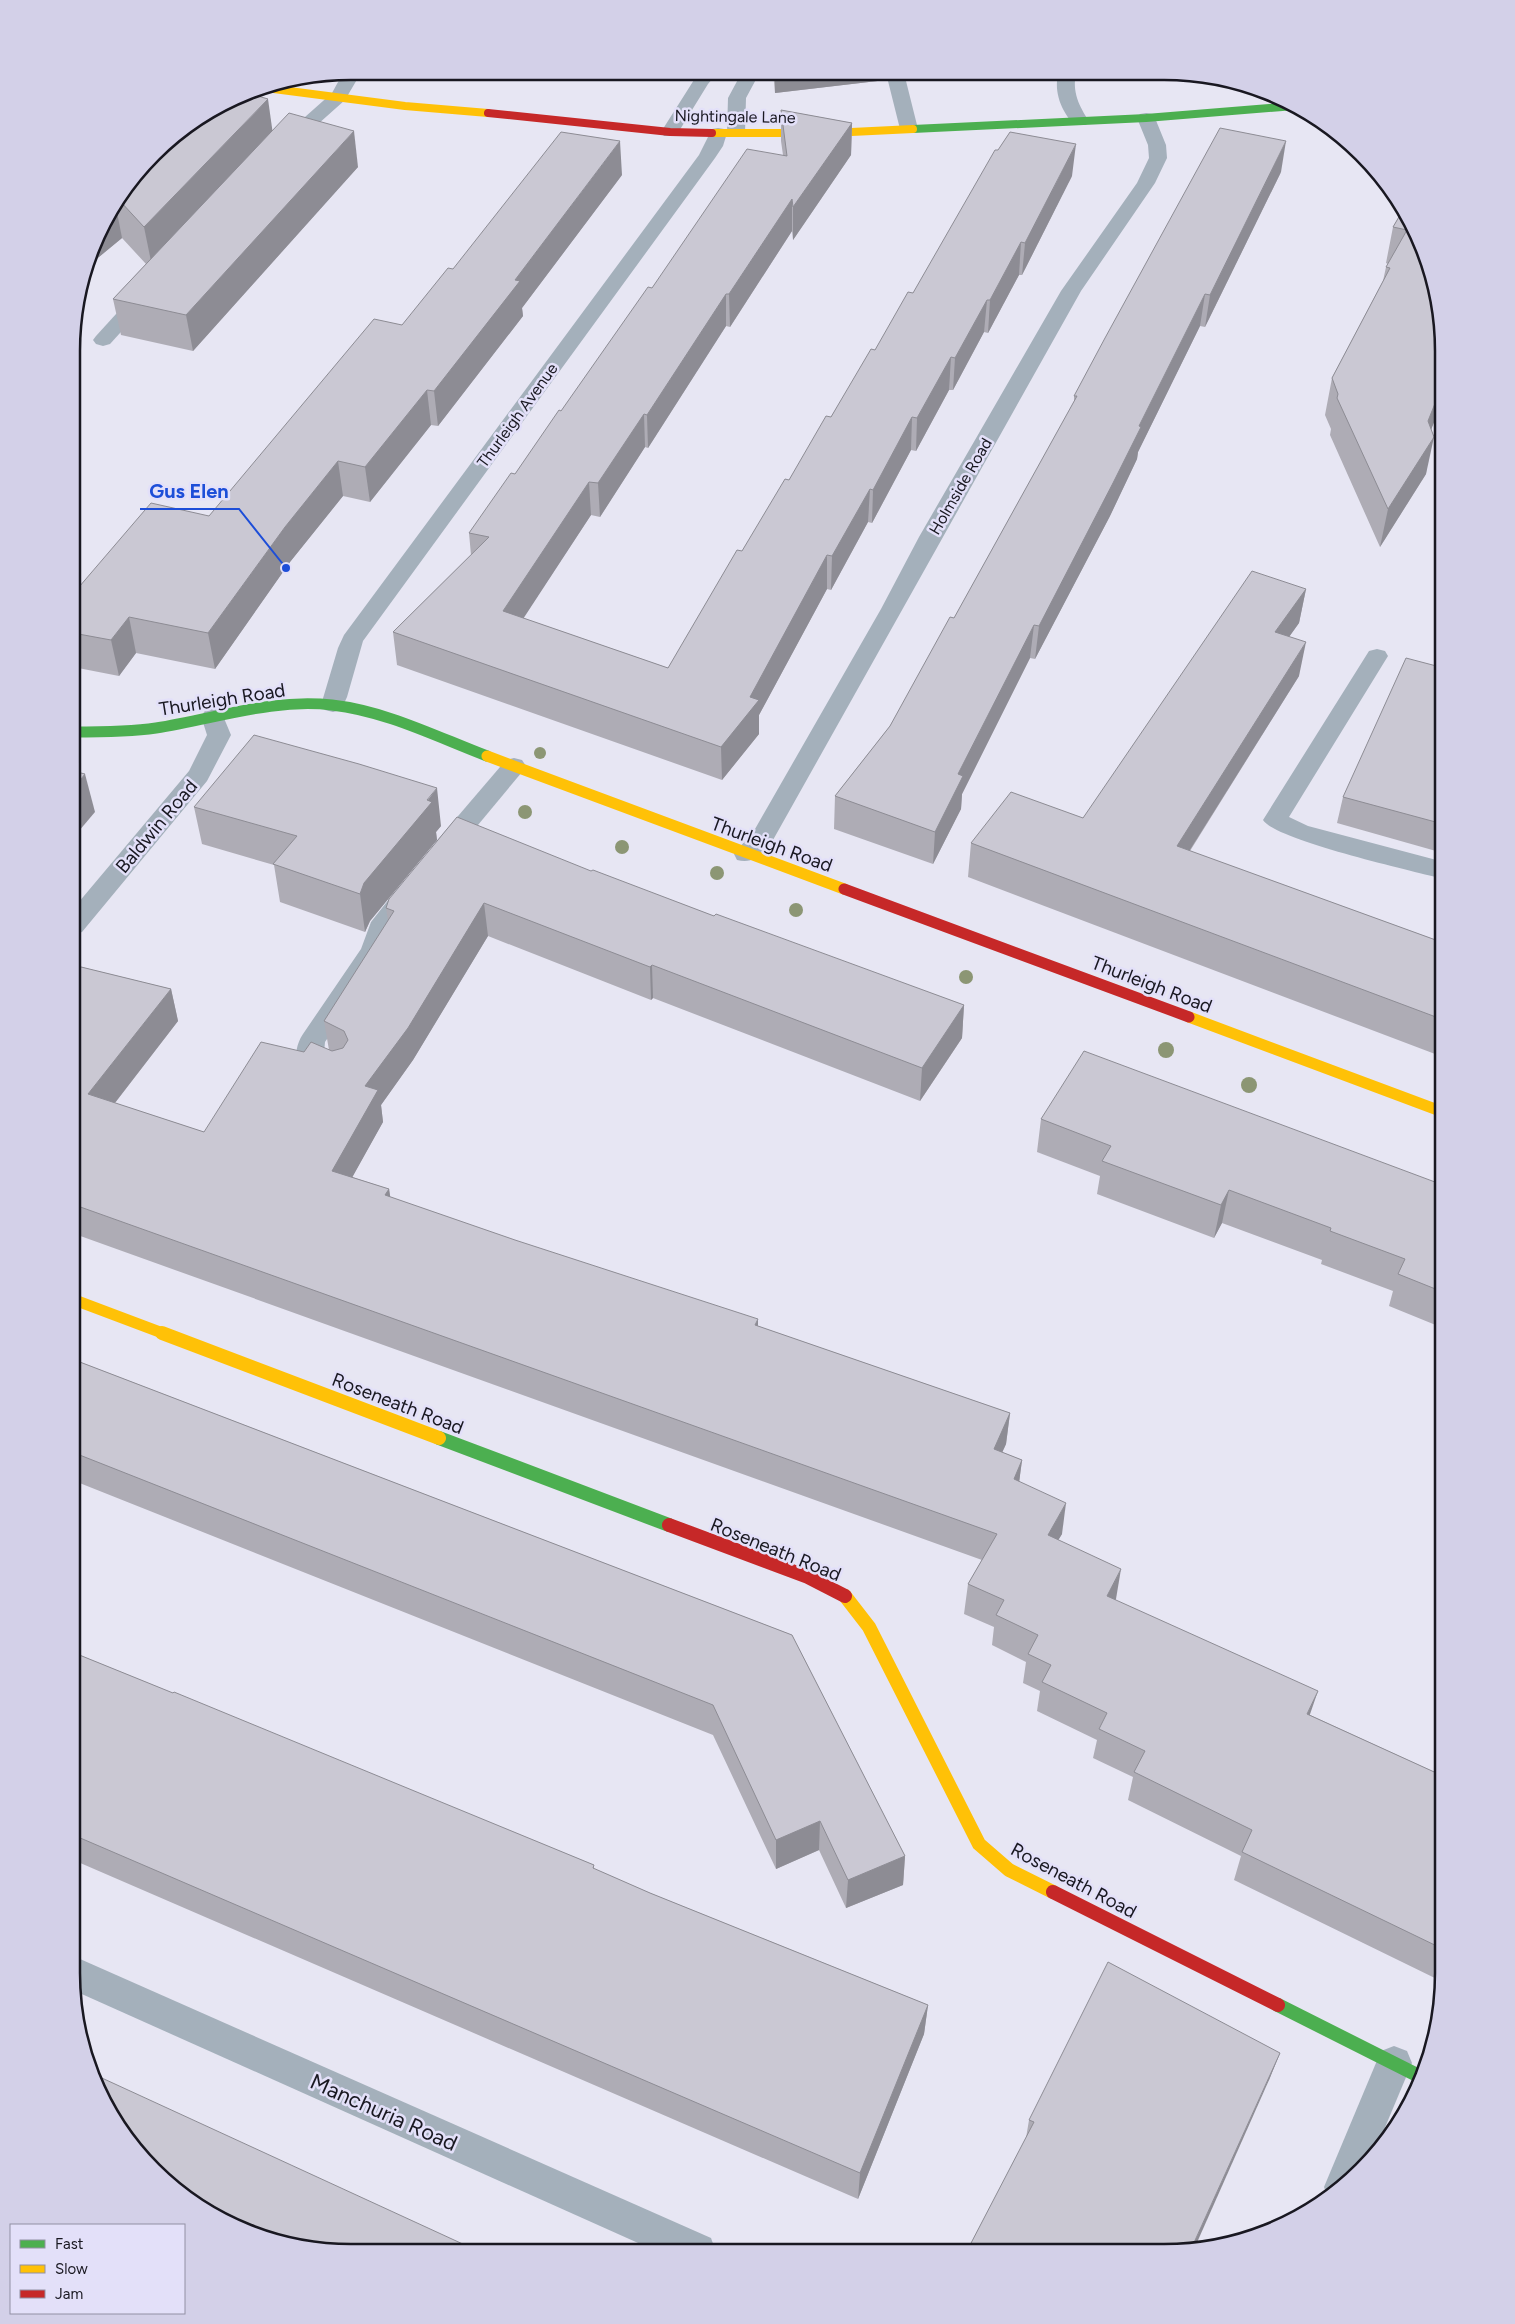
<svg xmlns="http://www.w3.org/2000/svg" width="1515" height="2324" viewBox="0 0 1515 2324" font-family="Figtree,sans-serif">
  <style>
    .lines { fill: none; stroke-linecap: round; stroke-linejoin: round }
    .lane { fill: #a4b0bb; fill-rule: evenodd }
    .street { fill: #a4b0bb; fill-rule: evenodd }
    .fast-far2 { stroke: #4caf50; stroke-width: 8 }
    .fast-far1 { stroke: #4caf50; stroke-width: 11 }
    .fast { stroke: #4caf50; stroke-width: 14 }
    .slow-far2 { stroke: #ffc107; stroke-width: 8 }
    .slow-far1 { stroke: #ffc107; stroke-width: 11 }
    .slow { stroke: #ffc107; stroke-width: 14 }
    .jam-far2 { stroke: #c62828; stroke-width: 8 }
    .jam-far1 { stroke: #c62828; stroke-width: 11 }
    .jam { stroke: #c62828; stroke-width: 14 }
    .tree { fill: #8c9674 }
    .wall { fill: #aeacb5 }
    .shaded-wall { fill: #8d8c94 }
    .building { fill: #cac8d3; stroke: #8d8c94 }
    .labels { text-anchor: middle; stroke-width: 5; stroke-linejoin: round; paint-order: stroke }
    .far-street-label { font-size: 16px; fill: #191821; stroke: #e3e0f9 }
    .street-label { font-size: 19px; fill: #191821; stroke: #e3e0f9 }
    .near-street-label { font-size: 22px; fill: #191821; stroke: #e3e0f9 }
    .rim { fill: none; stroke: #191821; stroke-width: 2.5 }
    .leader { fill: none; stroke: #1d4ed8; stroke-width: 2 }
    .callout-dot { fill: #1d4ed8; stroke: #e3e0f9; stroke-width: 2 }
    .callout-label { font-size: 20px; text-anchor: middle; font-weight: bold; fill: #1d4ed8; stroke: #e3e0f9; stroke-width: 5; stroke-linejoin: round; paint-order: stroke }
  </style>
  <rect width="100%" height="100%" fill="#e7e6f3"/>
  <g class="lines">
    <g class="lane">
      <path d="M742,72H760L746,98L745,133L742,137H730L727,133L728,98Z"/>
      <path d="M886,73H904L918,129L915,133H903L900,129Z"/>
      <path d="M144,289L151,291L154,295L151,299L110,344L103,346L96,344L93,340L96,336L137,291Z"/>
      <path d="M1377,649L1385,651L1388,656L1289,817L1308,826L1444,862V879C1413,871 1275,840 1263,820L1369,651Z"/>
      <path d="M514,758L522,760L526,766L522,772L453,855L444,857L435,855L432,849L435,843L506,760Z"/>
      <path d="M410,881L419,884L423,890L392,930L382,957L325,1042L324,1053L339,1060L343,1067L339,1074C329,1077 299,1071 297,1058C295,1050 299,1040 303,1034L361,949L371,922L401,884Z"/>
    </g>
    <g class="street">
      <path d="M351,71H362L345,100L290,149H278L275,145L278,141L332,93L343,73Z"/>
      <path d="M699,72H718L708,84L676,136H664L661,132Z"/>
      <path d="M1058,73H1076C1072,92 1079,106 1089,121L1086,125H1074C1061,110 1054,93 1058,73Z"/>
      <path d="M1146,113L1152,114L1155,118L1166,145L1167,158L1155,183L1081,291L773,840C762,852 755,865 737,860L734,854L755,829L881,609L919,537L1061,291L1137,183L1149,158L1148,145L1137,118L1140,114Z"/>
      <path d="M718,128L724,129L727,133L723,146L715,158L363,641L347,697L341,710L333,712L325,710L321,705L338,648L344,635L699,155L712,129Z"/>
      <path d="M213,708L221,711L231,735L207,781L82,932L73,935V909L189,771L207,735L201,716L205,711Z"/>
      <path d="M71,1955L711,2238L716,2252L656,2251L75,1991L71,1973Z"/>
      <path d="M1394,2046L1407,2051L1412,2063L1373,2156L1335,2195L1328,2198L1324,2187L1381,2051Z"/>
    </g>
    <path class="fast-far2" d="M913,129L1146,118L1295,106"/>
    <path class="fast-far1" d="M73,732C101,732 129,732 156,728C215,719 273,698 332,705C386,711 437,737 487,756"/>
    <g class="fast">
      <path d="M439,1438L669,1525"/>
      <path d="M1278,2005L1423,2078"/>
    </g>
    <g class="slow-far2">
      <path d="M266,88L405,106L488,113"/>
      <path d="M712,133H831L913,129"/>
    </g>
    <g class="slow-far1">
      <path d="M487,756L844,889"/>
      <path d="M1189,1017L1443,1112"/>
      <path d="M72,1299L165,1334"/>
    </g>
    <g class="slow">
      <path d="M162,1333L439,1438"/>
      <path d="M845,1596L869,1627L979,1844L1009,1870L1053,1892"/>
    </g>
    <path class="jam-far2" d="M488,113L670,132L712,133"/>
    <path class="jam-far1" d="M844,889L1189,1017"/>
    <g class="jam">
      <path d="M669,1525L808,1577L845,1596"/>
      <path d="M1053,1892L1278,2005"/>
    </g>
  </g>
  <g class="tree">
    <circle cx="540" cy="753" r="6"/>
    <circle cx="525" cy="812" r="7"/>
    <circle cx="622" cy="847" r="7"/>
    <circle cx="717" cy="873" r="7"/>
    <circle cx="796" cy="910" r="7"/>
    <circle cx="966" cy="977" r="7"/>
    <circle cx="1166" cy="1050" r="8"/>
    <circle cx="1249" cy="1085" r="8"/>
  </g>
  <g class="wall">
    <path d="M592,72H658L654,80L592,75Z"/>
    <path d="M773,72L886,73V80L775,93Z"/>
    <path d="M781,110L852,123L851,155L793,240L792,231L730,327L726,326L648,448L645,447L600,517L591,515L523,618L668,668L742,551L913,293L1072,176L1022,275H1019L988,333L984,332L953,390H949L916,451L911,450L872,523L868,522L831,590L827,589L759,715V734L722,780L397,665L393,632L471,555L469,533L515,474L652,288L783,155L781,141Z"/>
    <path d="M273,130L358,167L193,351L121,335L113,299L146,264L122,238L88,266L100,227L166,141Z"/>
    <path d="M1281,172L1205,327L1200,326L1138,452L1137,459L1110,516L1035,659L1030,658L962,794L961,809L933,864L834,829L835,796L890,726L954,618L1074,402V396Z"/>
    <path d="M622,175L522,308L523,316L438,426L431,425L370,502L343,496L290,562L215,669L136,653L119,676L73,667V594L209,516L402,325L453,269Z"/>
    <path d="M1403,210L1444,351V397L1431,429L1426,474L1380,547L1330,435L1331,429L1325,415L1332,378L1383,281L1386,267L1388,264L1386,263L1393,227Z"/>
    <path d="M1444,568V617L1434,607Z"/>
    <path d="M1306,589L1299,623L1289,637L1299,676L1190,851L1444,943L1443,1057L968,877L971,843L1083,818Z"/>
    <path d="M1444,668V833L1436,851L1337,823L1343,797Z"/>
    <path d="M194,807L441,826L436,832L437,840L370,921L365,932L280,902L274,865L202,844Z"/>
    <path d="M591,871L714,916L964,1005L962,1038L920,1101L653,998L651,1000L488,936L413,1060L381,1105L383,1122L352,1177L389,1189L390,1197L758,1326L1010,1413L1006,1444L1002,1452L1022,1460L1019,1482L1062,1534L1058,1540L1116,1599L1115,1600L1310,1715L1443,1776V1982L1234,1880L1241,1856L1128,1800L1133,1777L1093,1758L1097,1740L1037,1711L1040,1691L1023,1683L1026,1662L992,1645L994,1627L964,1614L968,1584L982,1560L72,1233L73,965L171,989L178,1021L115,1103L204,1132L304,1052L329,1050L324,1021L388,921L386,908Z"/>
    <path d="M1041,1119L1443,1185V1328L1389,1306L1393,1291L1321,1264L1322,1260L1222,1223L1214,1238L1097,1194L1100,1176L1037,1152Z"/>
    <path d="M72,1359L792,1635L905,1856L903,1885L846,1908L819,1850L776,1869L713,1735L72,1480Z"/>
    <path d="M72,1652L594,1865V1869L650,1893L928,2005L924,2034L858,2199L71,1859Z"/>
    <path d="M1280,2053L1269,2080L1164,2253L968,2252L969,2247L1026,2138L1029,2120Z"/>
  </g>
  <g class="shaded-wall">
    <path d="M654,72H658L654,80Z"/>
    <path d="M775,72L886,73V80L775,93Z"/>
    <path d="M907,73H944L907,77Z"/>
    <path d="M268,99L274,142L153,271L144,227Z"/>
    <path d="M852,123L851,155L793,240V207Z"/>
    <path d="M354,131L358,167L193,351L186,315Z"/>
    <path d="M620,141L622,175L522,308L523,316L438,426L434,391L515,280Z"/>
    <path d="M1286,141L1281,172L1205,327L1210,295Z"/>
    <path d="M1076,144L1072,176L1022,275L1025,243Z"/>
    <path d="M792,199V231L730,327L729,294Z"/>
    <path d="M116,207L122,238L88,266L100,227Z"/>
    <path d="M1021,242L1019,275L988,333L990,300Z"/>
    <path d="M726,294V326L648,448L647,415Z"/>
    <path d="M1205,294L1200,326L1138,452L1137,459L1110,516L1035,659L1039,626Z"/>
    <path d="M987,300L984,332L953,390L955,358Z"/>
    <path d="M951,357L949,390L916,451L917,418Z"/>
    <path d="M1444,381V397L1420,458L1428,421Z"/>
    <path d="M427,390L431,425L370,502L365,467Z"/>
    <path d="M644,414L645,447L600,517L598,483Z"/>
    <path d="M912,417L911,450L872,523L873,490Z"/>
    <path d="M73,425L77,441L73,445Z"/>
    <path d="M1434,437L1426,474L1380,547L1388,509Z"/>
    <path d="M338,461L343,496L290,562L215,669L208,633L285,527Z"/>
    <path d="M589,482L591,515L506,645L503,611Z"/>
    <path d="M870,489L868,522L831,590L832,556Z"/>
    <path d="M827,555V589L759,715V734L722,780L721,747L750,697Z"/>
    <path d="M1306,589L1299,623L1268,666L1275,632Z"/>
    <path d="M129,617L136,653L119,676L111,640Z"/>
    <path d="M1034,625L1030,658L962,794L961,809L933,864L935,832L958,774Z"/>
    <path d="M1306,642L1299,676L1171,880L1177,846Z"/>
    <path d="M85,774L95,812L73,838V789Z"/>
    <path d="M437,788L441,826L436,832L437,840L370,921L365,932L360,894L364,883Z"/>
    <path d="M1444,824V833L1436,851Z"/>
    <path d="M484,903L488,936L413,1060L381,1105L383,1122L338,1203L332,1171L365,1086Z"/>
    <path d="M652,965L653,998L651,1000L650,967Z"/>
    <path d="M171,989L178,1021L97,1126L88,1094Z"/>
    <path d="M964,1005L962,1038L920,1101L922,1068Z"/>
    <path d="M389,1189L394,1221L385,1195Z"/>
    <path d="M1229,1190L1222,1223L1214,1238L1221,1205Z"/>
    <path d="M758,1319V1351L755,1325Z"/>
    <path d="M1010,1413L1006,1444L990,1480L994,1449Z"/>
    <path d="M1022,1460L1018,1491L1014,1479Z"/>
    <path d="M1066,1503L1062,1534L1043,1565L1048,1535Z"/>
    <path d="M1121,1569L1116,1599L1101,1626L1107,1596Z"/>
    <path d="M1318,1691L1308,1720L1307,1714Z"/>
    <path d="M820,1821L819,1850L776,1869V1840Z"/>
    <path d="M905,1856L903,1885L846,1908L848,1880Z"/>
    <path d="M928,2005L924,2034L858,2199L860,2173Z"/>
    <path d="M1280,2053L1269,2080L1195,2247H1192Z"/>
  </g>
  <g class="building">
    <path d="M244,92L268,99L144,227L120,201L166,141Z"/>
    <path d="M781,110L852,123L793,207L792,199L729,294H726L647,415L644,414L598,483L589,482L503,611L668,668L737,550L742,551L785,479L789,480L826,416L831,417L871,349L875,350L908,292L913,293L995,150H998L1010,132L1076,144L1025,243L1021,242L990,300H987L955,358L951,357L917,418L912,417L873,490L870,489L832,556L827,555L750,697L759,700L721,747L393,632L489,537L469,533L511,473L515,474L559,410L561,411L648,287L652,288L747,149L787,156Z"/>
    <path d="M289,113L354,131L186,315L113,299Z"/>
    <path d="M1220,128L1286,141L1210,295L1205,294L1139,426L1141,427L1113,483L1039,626L1034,625L958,774L963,776L935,832L835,796L890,726L950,617L954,618L1077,396H1074L1105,338Z"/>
    <path d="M561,132L620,141L515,280L520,281L434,391L427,390L365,467L338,461L285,527L208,633L129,617L111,640L73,633V594L151,503L209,516L374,319L402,325L448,268L453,269Z"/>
    <path d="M1403,210L1422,244L1444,351V381L1428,421L1434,437L1388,509L1337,398L1338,394L1332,378L1390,268L1386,267L1407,230L1393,227Z"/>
    <path d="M1252,571L1306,589L1275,632L1306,642L1177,846L1444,943V1020L971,843L1011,792L1083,818Z"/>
    <path d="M1406,658L1444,668L1443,824L1343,797Z"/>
    <path d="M254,735L359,764L437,788L427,800L432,802L364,883L360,894L273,864L297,836L194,807Z"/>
    <path d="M73,771L85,774L73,789Z"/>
    <path d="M457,817L591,871L593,870L714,916L716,914L964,1005L922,1068L652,965L650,967L484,903L408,1028L365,1086L378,1090L332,1171L389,1189L385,1195L515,1240L758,1319L755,1325L1010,1413L994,1449L1022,1460L1014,1479L1066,1503L1048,1535L1121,1569L1107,1596L1318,1691L1307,1714L1443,1776V1949L1242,1852L1252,1830L1134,1772L1145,1751L1099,1729L1107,1713L1042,1682L1051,1665L1028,1654L1038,1635L996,1615L1004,1600L968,1584L997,1534L72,1204L73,965L171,989L88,1094L204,1132L261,1042L304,1052L311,1042L332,1051L343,1048L348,1040L344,1031L324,1021L394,911L386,908L389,899Z"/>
    <path d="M1084,1051L1443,1185V1292L1398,1274L1405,1259L1330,1231L1331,1228L1229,1190L1221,1205L1102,1161L1111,1146L1041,1119Z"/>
    <path d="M72,1359L792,1635L905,1856L848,1880L820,1821L776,1840L713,1705L72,1452Z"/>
    <path d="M72,1652L173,1693L174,1692L594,1865L593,1868L650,1893L928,2005L860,2173L71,1834Z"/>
    <path d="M1108,1962L1280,2053L1192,2247L1164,2253L978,2252L969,2247L1034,2122L1029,2120Z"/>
    <path d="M91,2073L478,2251L315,2250L244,2232L181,2195L129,2144L93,2080Z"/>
  </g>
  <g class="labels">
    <g class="far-street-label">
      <text transform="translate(735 116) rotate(1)" y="6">Nightingale Lane</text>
      <text transform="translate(517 415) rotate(-54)" y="6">Thurleigh Avenue</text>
      <text transform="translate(960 486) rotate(-60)" y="6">Holmside Road</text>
    </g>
    <g class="street-label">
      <text transform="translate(222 699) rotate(-9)" y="7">Thurleigh Road</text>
      <text transform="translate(156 826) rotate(-50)" y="7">Baldwin Road</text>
      <text transform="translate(772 844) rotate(20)" y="7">Thurleigh Road</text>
      <text transform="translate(1152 984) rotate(21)" y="7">Thurleigh Road</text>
      <text transform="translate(398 1403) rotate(21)" y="7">Roseneath Road</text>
      <text transform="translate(776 1549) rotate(22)" y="7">Roseneath Road</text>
      <text transform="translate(1074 1880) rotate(28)" y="7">Roseneath Road</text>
    </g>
    <g class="near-street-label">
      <text transform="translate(384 2112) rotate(24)" y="8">Manchuria Road</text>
    </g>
  </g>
  <path d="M0 0H1515V2324H0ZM351 80H1164A271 271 0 0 1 1435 351V1973A271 271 0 0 1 1164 2244H351A271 271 0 0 1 80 1973V351A271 271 0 0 1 351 80Z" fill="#d3d0e8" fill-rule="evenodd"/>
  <path class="rim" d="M351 80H1164A271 271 0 0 1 1435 351V1973A271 271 0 0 1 1164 2244H351A271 271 0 0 1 80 1973V351A271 271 0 0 1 351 80Z"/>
  <path class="leader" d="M286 568L239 509H140"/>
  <circle class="callout-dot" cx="286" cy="568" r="5"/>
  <g class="callout-label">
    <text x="189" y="498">Gus Elen</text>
  </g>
  <rect x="10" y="2224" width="175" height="90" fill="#e3e0f9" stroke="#9290a3"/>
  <rect x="20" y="2240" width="25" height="8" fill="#4caf50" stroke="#9290a3"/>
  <text x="55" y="2249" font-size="15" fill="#191821">Fast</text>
  <rect x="20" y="2265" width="25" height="8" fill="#ffc107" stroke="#9290a3"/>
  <text x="55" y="2274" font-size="15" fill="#191821">Slow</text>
  <rect x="20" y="2290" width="25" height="8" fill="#c62828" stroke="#9290a3"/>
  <text x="55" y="2299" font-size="15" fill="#191821">Jam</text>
</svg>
